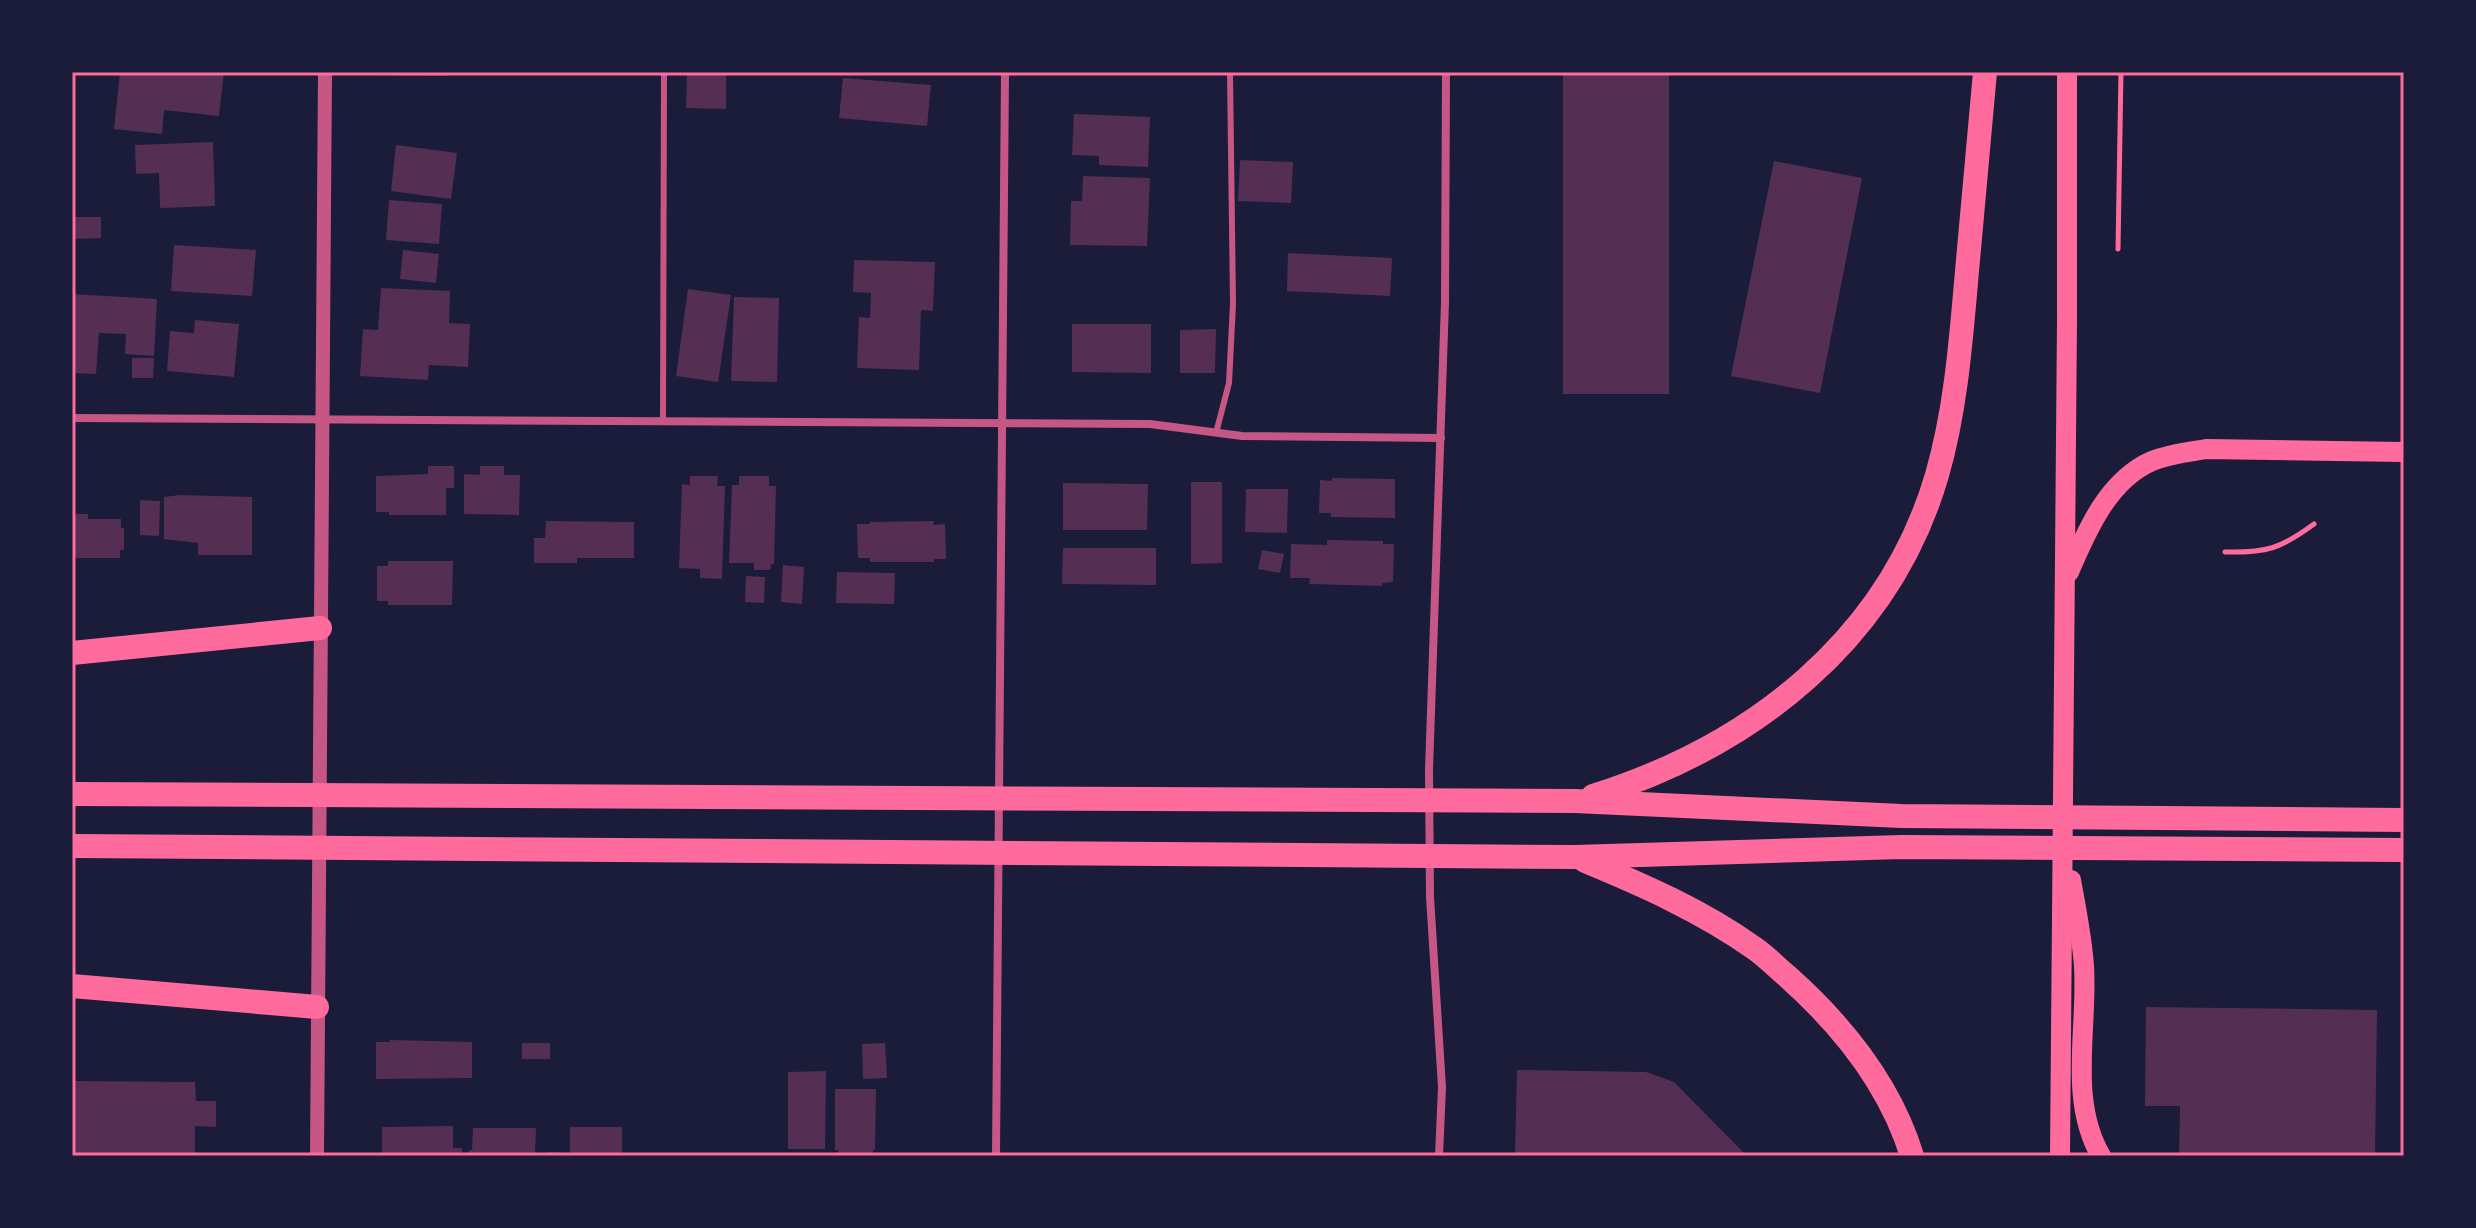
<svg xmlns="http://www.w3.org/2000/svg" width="2476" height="1228" viewBox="0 0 2476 1228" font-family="Jost,sans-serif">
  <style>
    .building { fill: #542f53 }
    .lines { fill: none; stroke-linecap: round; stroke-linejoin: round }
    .path { stroke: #ff6b9d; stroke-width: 5 }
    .service { stroke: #c65784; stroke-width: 6 }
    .minor { stroke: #c65784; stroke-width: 8 }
    .tertiary { stroke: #c65784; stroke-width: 14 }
    .primary { stroke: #ff6b9d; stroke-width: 20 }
    .motorway { stroke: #ff6b9d; stroke-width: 24 }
    .neatline { fill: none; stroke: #ff6b9d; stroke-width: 3 }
  </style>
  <rect width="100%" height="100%" fill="#1b1b3a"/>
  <g class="building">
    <path d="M120,72H224L219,116L164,110L162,134L114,129Z"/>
    <path d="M378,72H447V76L377,75Z"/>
    <path d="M687,72L726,73V109L686,108Z"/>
    <rect x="1563" y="72" width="106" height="322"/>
    <path d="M843,78L931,85L927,126L839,118Z"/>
    <path d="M1074,114L1150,117L1148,167L1099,165V156L1072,155Z"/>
    <path d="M213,142L215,206L160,208L159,173L136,174L135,145Z"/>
    <path d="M396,145L457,153L451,199L391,191Z"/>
    <path d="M1240,160L1293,162L1291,203L1238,201Z"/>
    <path d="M1774,161L1862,178L1820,393L1731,376Z"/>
    <path d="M1083,176L1150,178L1147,246L1070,245L1071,201H1082Z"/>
    <path d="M389,200L442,204L439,244L386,240Z"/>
    <path d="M72,217H101V238L72,239Z"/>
    <path d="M174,245L256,250L252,296L171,291Z"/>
    <path d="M403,250L439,254L436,283L400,279Z"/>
    <path d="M1288,253L1392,258L1390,296L1287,291Z"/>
    <path d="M854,260L935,262L933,311L921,310L919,370L857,368L859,317L870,318L871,293L853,292Z"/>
    <path d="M381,288L450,291L449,323L470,324L468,367L429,365L428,380L360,376L363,329L378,330Z"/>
    <path d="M688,289L731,295L718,382L676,376Z"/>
    <path d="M72,294L157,299L154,356L125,354L126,334L99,333L96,374L72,373Z"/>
    <path d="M734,297L779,298L777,382L731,381Z"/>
    <path d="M195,320L239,324L234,377L167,371L170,331L194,333Z"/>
    <path d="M1072,324H1151V373L1072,372Z"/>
    <path d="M1216,329L1215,373H1180V330Z"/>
    <path d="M132,358H154L153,378H132Z"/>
    <path d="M428,466H454V488H446V515H389V512H376V476L428,474Z"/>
    <path d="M480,466H504V475H520L519,515L464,514V474L480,475Z"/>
    <path d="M690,476H718L717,486H725L722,579L700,578V569L679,568L682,484L690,485Z"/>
    <path d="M739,476H769V486H776L774,564H771L770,570H754V563H729L732,485H739Z"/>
    <path d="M1332,478L1395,479V518L1331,517V513H1319L1320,480L1332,481Z"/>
    <path d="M1191,482H1222V563L1191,564Z"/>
    <path d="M1063,483L1148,484L1147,530H1063Z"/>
    <path d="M1246,489H1288L1287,533L1245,532Z"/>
    <path d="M180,495L252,497V555H198V543L164,539V497Z"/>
    <path d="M140,500L160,501L159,536L140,535Z"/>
    <path d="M72,514H88V519H121V528H124V550H120V558H72Z"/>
    <path d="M546,521L634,522V558H577V563H534V538H545Z"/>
    <path d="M934,521L933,525L945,524L946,559H934V562H870V558H858L857,524H870V522Z"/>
    <path d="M1327,540L1383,541V544H1394L1393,582L1382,583V586L1309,584L1310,578H1290L1291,544L1327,545Z"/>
    <path d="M1063,548H1156V585L1062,584Z"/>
    <path d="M1262,550L1284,554L1280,573L1258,569Z"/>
    <path d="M388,561H453L452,605H388V601H377V566H388Z"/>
    <path d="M783,565L804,567L802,604L781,602Z"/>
    <path d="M837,572L895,573L894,604L836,603Z"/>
    <path d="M746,576L765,577L764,603L745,602Z"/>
    <path d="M2146,1007L2377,1010L2375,1156H2179L2180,1106H2145Z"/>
    <path d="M390,1040L472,1042V1078L376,1079V1042H390Z"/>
    <rect x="522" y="1043" width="28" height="16"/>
    <path d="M885,1043L887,1078L863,1079L862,1044Z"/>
    <path d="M1517,1070L1646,1072L1674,1082L1747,1156H1515Z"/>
    <path d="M826,1071L825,1149H788V1072Z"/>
    <path d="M72,1081L195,1082L196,1101H216V1127L195,1126V1156L72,1155Z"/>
    <path d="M835,1089H876L875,1150H873V1156H838V1150H835Z"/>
    <path d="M453,1126V1148H462V1156H382V1127Z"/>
    <path d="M570,1127H622V1153L620,1152V1156H548V1152L570,1153Z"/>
    <path d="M473,1128H536L535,1153H532V1156H469V1150H472Z"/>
  </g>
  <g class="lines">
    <g class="path">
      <path d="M2118,249L2121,72"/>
      <path d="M2225,552C2266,553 2280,549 2314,524"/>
    </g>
    <g class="service">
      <path d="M663,421L664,72"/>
      <path d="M1216,433L1229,383L1233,304L1230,72"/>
    </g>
    <g class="minor">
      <path d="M72,418L1150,424L1242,436L1441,438"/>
      <path d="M996,1156L1005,72"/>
      <path d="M1439,1156L1442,1087L1430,897L1429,770L1445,302L1446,72"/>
    </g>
    <path class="tertiary" d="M317,1156L325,72"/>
    <g class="primary">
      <path d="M2069,572C2086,532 2108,480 2152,461C2169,454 2188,452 2206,449L2404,452"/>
      <path d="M2071,880C2076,908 2082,937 2084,966C2088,1028 2068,1100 2101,1156"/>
      <path d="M2060,1156L2067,319V72"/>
    </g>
    <g class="motorway">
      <path d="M72,653L320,628"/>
      <path d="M72,794L1575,801L1901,816L2404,820"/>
      <path d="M1593,796C1752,746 1889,640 1937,475C1956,409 1961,340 1967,271C1973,205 1979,138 1985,72"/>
      <path d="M72,846L1575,857L1901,847L2404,850"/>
      <path d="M1585,861C1643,885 1702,911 1754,948C1766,956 1776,967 1787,976C1842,1025 1890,1084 1912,1156"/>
      <path d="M72,986L317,1007"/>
    </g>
  </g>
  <rect width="2476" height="1228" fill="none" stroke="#1b1b3a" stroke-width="148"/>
  <rect x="74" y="74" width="2328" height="1080" class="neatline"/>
</svg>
